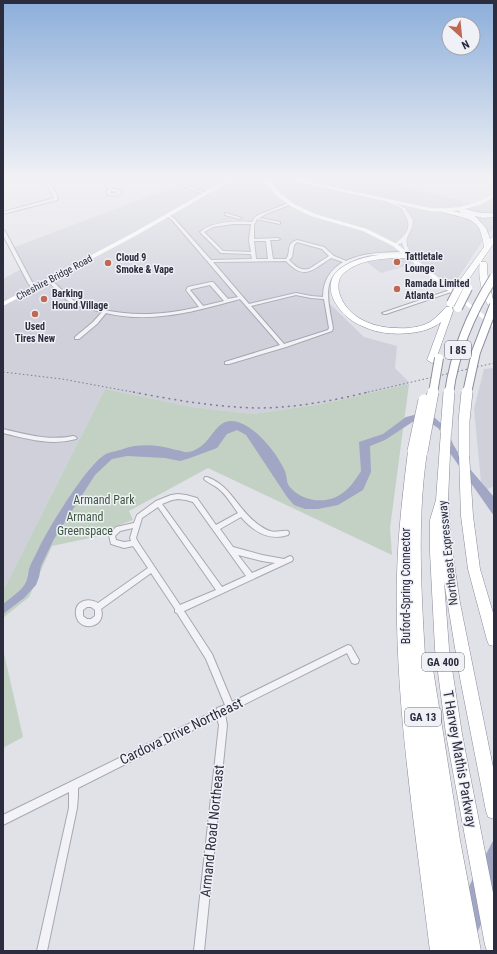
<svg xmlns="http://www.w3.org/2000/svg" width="497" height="954" viewBox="0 0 497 954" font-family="'Roboto Condensed',sans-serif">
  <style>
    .built { fill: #cfd0da }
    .green { fill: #c3d1c4 }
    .water { fill: #a0a6c4 }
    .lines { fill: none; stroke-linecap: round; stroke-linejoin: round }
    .minor-casing { stroke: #a7a7b2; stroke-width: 2 }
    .tertiary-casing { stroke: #a7a7b2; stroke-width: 1 }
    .motorway-casing { stroke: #8a8b9d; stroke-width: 1 }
    .minor { fill: #f3f3f7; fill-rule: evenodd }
    .tertiary { fill: #f3f3f7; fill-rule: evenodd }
    .secondary { fill: #fff; fill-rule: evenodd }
    .motorway { fill: #fff; fill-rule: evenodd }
    .rail-far1 { stroke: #7c7d90; stroke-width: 1; stroke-dasharray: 1.5 2.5; stroke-linecap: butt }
    .rail { stroke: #7c7d90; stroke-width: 1.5; stroke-dasharray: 2 4; stroke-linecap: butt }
    .motorway-bridge-far1-casing { stroke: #8a8b9d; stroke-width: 10; stroke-linecap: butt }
    .motorway-bridge-casing { stroke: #8a8b9d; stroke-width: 12; stroke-linecap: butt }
    .motorway-bridge-far1 { stroke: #fff; stroke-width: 8 }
    .motorway-bridge { stroke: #fff; stroke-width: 11 }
    .poi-dot { fill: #bf6854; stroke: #f0f1f6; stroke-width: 1.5 }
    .labels { text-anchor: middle; stroke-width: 3; stroke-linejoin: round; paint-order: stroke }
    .far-poi-label { font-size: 10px; font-weight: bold; fill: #2b2c3e; stroke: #f0f1f6; text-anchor: start }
    .far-street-label { font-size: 10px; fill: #2b2c3e; stroke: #f0f1f6 }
    .shield { fill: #f0f1f6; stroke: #666775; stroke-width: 1 }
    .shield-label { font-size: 11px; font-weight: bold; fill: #2b2c3e }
    .park-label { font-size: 12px; fill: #3a583e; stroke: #f0f1f6 }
    .street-label { font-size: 12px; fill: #2b2c3e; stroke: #f0f1f6 }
    .near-street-label { font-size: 14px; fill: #2b2c3e; stroke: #f0f1f6 }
  </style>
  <rect width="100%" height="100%" fill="#e1e1e8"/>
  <g class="built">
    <path d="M185,180H386L385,181L480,206L494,196V228L485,237L451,289L416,263L381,273L360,257L336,268L327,284V301L364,337L397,346L395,368L409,382L406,385L322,404L253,414L192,407L105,389L6,585L3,588V279L23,268L12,248L179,185Z"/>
    <path d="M494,368V486L482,492L474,409L484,369Z"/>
  </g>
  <g class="green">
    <path d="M409,384L390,528L392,555L208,468L129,511L133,520L114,527L109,534L52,546L29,597L3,618V588L6,585L105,389L192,407L253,414L322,404Z"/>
    <path d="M3,649L23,737L3,748Z"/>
  </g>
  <g class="water">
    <path d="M418,414L428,415L434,417L446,428L453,444L463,461L494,497V516L450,453L441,432L438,428L429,422L414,421L385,440L370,446L371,472L363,490L338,505L318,509H305L294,505L287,497L246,435L237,430L227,434L217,448L190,458L180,461L165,458L127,456L112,459L95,475L54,539L41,566L39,577L36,585L24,598L3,614V604C10,598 20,592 25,584C28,579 28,574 29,569C31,563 35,556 38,550C47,530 88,463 106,454C110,452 118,451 123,449C140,443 159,445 176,450C180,450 184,453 188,452C210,449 213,422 230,421C251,420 276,452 284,469C287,474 286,482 289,486C300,500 321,504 336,497C347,492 355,481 361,471L359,442L383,434L406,417Z"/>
    <path d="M494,839V898L468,951H435Z"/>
  </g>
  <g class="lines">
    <g class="minor-casing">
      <g id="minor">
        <path d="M44,180H48L58,197L57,200L3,214V212L54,198Z"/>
        <path d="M103,180H106L112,189H118L122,192L115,196L108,195L106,191L109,190ZM111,191L118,192L114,194L110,193V192Z"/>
        <path d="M169,180H174L208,194L205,195Z"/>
        <path d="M488,180H492L494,182V184Z"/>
        <path d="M291,202L293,203L292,204L268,213L259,218L280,222V224L257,219L254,225V239L278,238L280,239L278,240H270L273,259H286C292,252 285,244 297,240L324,247L334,256L346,261C363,253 378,253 396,252C401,252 407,250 411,252C401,257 388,255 378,255C367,255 357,258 348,263C319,278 329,303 333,328L332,331L286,347L229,364H225V362L280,345L240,299C196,311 152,324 106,313L97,324L79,339H75V337L93,322L102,312L74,305L67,300L46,280L48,279C59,284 65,296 76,302C83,306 92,307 99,309C134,317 164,315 199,307L186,290L188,287L211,282H213L228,299L238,297L172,220L166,216L169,215L174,218L211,260L252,259L251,254L221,253L200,232C213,221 235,221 252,222L255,217L258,215ZM233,224H251L249,240L251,252L223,251L204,232L213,227ZM254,241H266L268,259H256ZM297,242L322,249L329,256L309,269C300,271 295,266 289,260L292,257L294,245ZM331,258L343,262C330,270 323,281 323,297L311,296L296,293L249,304L213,262L286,261C305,281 312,270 331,258ZM210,285L224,301L203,306L190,290L192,289ZM296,295L311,298L324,299L329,328L328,330L284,344L251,306Z"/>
        <path d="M225,213L242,218L240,219L225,215Z"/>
        <path d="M3,230L5,231L32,282L36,287V288H32L28,283L3,235Z"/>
        <path d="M450,290L454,291L386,314H384L382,313Z"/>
        <path d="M3,429C28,435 49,441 74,436L77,438L76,439C51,446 28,439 3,433Z"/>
        <path d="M205,477H207C232,486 238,511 259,525C262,527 266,530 270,531C276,533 282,530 288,531L289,533L288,535C269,541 254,532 241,517L220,529L233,547L262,555L284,559L290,556L292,557L293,559L292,561L184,611L212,654L232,702L348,645L351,646L359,660L358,663L355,664L352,663L347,653L225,714L227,725L204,951H194L219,725L217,718L78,788V796L77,808L47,951H37L69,808V792L3,825V815L217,710V708L225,705L206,659L177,613L175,612V609L151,573L101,609C107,628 79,633 76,615C74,601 88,597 98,603L148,568L133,546L124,548L111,544L109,535L116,527L134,523L137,515L156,501L171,495L178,494L186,495L197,498L216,525L238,513C232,505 227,496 220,490C215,485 208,483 204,479ZM178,499L186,500L193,502L246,576L222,587L162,504L172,500ZM158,507L216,590L180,605L138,542L136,538L142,518ZM133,528L130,538L131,541L124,542L116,540L115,536L120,531ZM238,555L262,561L275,563L252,573ZM87,607H91L95,610V616L91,619H87L83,616V610Z"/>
      </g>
    </g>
    <g class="tertiary-casing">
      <path id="tertiary" d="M385,199H387L405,208L413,220C413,234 402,236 409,250V251H405L402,243L395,246L393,245C403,237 414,229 405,215C404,213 403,211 402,209C397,206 390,204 385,201Z"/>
    </g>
    <g class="motorway-casing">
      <g id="motorway">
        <path d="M460,207C472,211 481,214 494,213V217L483,218L475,216L486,228L490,239L494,236V243L464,286H461L457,284L484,247C480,220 474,220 449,214C445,213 441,212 438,210L441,208L461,213L457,209Z"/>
        <path d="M386,254H409L413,256L409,258C388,258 358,258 342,275C338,280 338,286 339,292C346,318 374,328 397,328C408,329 421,327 430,322C436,318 441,312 446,307H452L453,311L435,362L432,363L427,360L441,322C432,329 421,332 410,333C394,335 376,333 362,326C339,317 315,283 344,266C357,258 371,256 386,254Z"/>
        <path d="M480,262H486L487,264C486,280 494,295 494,310C483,307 477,272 480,262Z"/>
        <path d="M446,427L450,428L451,431L448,500L451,543L460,603L494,772V819L488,817L486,811L460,678L444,581L449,649L462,734L494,898V951H487L485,945L446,734L435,649L430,552V520L436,500L441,431L442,428Z"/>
        <path d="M413,447L418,450L422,448L426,449L427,452C417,519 421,588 425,656L430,658L432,663L460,840L481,951H430C415,826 394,700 397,575C398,533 403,492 408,451L409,448Z"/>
        <path d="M464,450L468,451L469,454L473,516L480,569L494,616V646L489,645L487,640L468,569L461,516L459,454L460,451Z"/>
      </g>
    </g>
    <use href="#minor" class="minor"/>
    <use href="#tertiary" class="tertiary"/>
    <g class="secondary">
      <path d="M226,180H232L137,235L3,306V302L133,233Z"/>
      <path d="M264,180H269L281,194L296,205L315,214L367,229L397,244L494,323V328L393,246L363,231L311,216L292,207L277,196Z"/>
      <path d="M290,180H300L430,208C446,209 462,208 477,202C483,200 488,196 494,194V197C474,209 453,213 430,211Z"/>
    </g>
    <use href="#motorway" class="motorway"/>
    <g class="rail-far1">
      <path d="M3,372L62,379L138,393"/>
      <path d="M364,393L494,363"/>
    </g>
    <path class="rail" d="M133,392C174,400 215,407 257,408C294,408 332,401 368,392"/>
    <g class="motorway-bridge-far1-casing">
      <g id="motorway-bridge-far1">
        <path d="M451,303L461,284"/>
        <path d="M458,308L468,288"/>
        <path d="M433,393L439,358"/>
        <path d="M449,393C455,350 471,313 494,277"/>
        <path d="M467,393L476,352L494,305"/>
      </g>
    </g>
    <g class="motorway-bridge-casing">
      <g id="motorway-bridge">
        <path d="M446,431L449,392"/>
        <path d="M413,451L424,400"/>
        <path d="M422,452L433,392"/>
        <path d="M464,454V421L467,392"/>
      </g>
    </g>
    <use href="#motorway-bridge-far1" class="motorway-bridge-far1"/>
    <use href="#motorway-bridge" class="motorway-bridge"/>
  </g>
  <linearGradient id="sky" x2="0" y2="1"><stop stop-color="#8baeda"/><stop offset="0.57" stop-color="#f2f2f5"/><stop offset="1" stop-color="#f2f2f5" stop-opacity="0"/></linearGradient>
  <rect width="497" height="314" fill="url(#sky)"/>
  <g class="poi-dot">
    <circle cx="397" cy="262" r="4"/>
    <circle cx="108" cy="263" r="4"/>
    <circle cx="397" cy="289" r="4"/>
    <circle cx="44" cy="299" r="4"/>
    <circle cx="35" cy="314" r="4"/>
  </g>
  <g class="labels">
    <g class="far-poi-label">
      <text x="405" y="260">Tattletale<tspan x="405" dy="12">Lounge</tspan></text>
      <text x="116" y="261">Cloud 9<tspan x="116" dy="12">Smoke &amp; Vape</tspan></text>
      <text x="405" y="287">Ramada Limited<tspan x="405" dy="12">Atlanta</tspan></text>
      <text x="52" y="297">Barking<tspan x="52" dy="12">Hound Village</tspan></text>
      <text x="35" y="330" text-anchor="middle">Used<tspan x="35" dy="12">Tires New</tspan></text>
    </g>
    <g class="far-street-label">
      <text transform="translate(54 277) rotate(-28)" y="4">Cheshire Bridge Road</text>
    </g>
    <g class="shield">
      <rect x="445" y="341" width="26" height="18" rx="3"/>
      <rect x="422" y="653" width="42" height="18" rx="3"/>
      <rect x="405" y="708" width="36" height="18" rx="3"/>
    </g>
    <g class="shield-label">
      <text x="458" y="354">I 85</text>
      <text x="443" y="666">GA 400</text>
      <text x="423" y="721">GA 13</text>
    </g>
    <g class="park-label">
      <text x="104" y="504">Armand Park</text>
      <text x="85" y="521">Armand<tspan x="85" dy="14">Greenspace</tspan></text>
    </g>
    <g class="street-label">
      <text transform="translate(448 553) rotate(-96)" y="4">Northeast Expressway</text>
      <text transform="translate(406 586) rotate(-90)" y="4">Buford-Spring Connector</text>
    </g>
    <g class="near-street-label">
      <text transform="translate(181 731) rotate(-26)" y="5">Cardova Drive Northeast</text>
      <text transform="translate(460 759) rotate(80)" y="5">T Harvey Mathis Parkway</text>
      <text transform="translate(212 831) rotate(-84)" y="5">Armand Road Northeast</text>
    </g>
  </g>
  <rect width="497" height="954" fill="none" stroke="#2b2c3e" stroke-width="8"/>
  <g transform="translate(461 36) rotate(153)"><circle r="19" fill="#f0f1f6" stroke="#a1a2ac"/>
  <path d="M0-3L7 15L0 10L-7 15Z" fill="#bf6854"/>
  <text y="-6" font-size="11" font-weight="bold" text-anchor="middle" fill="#2b2c3e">N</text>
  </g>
</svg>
